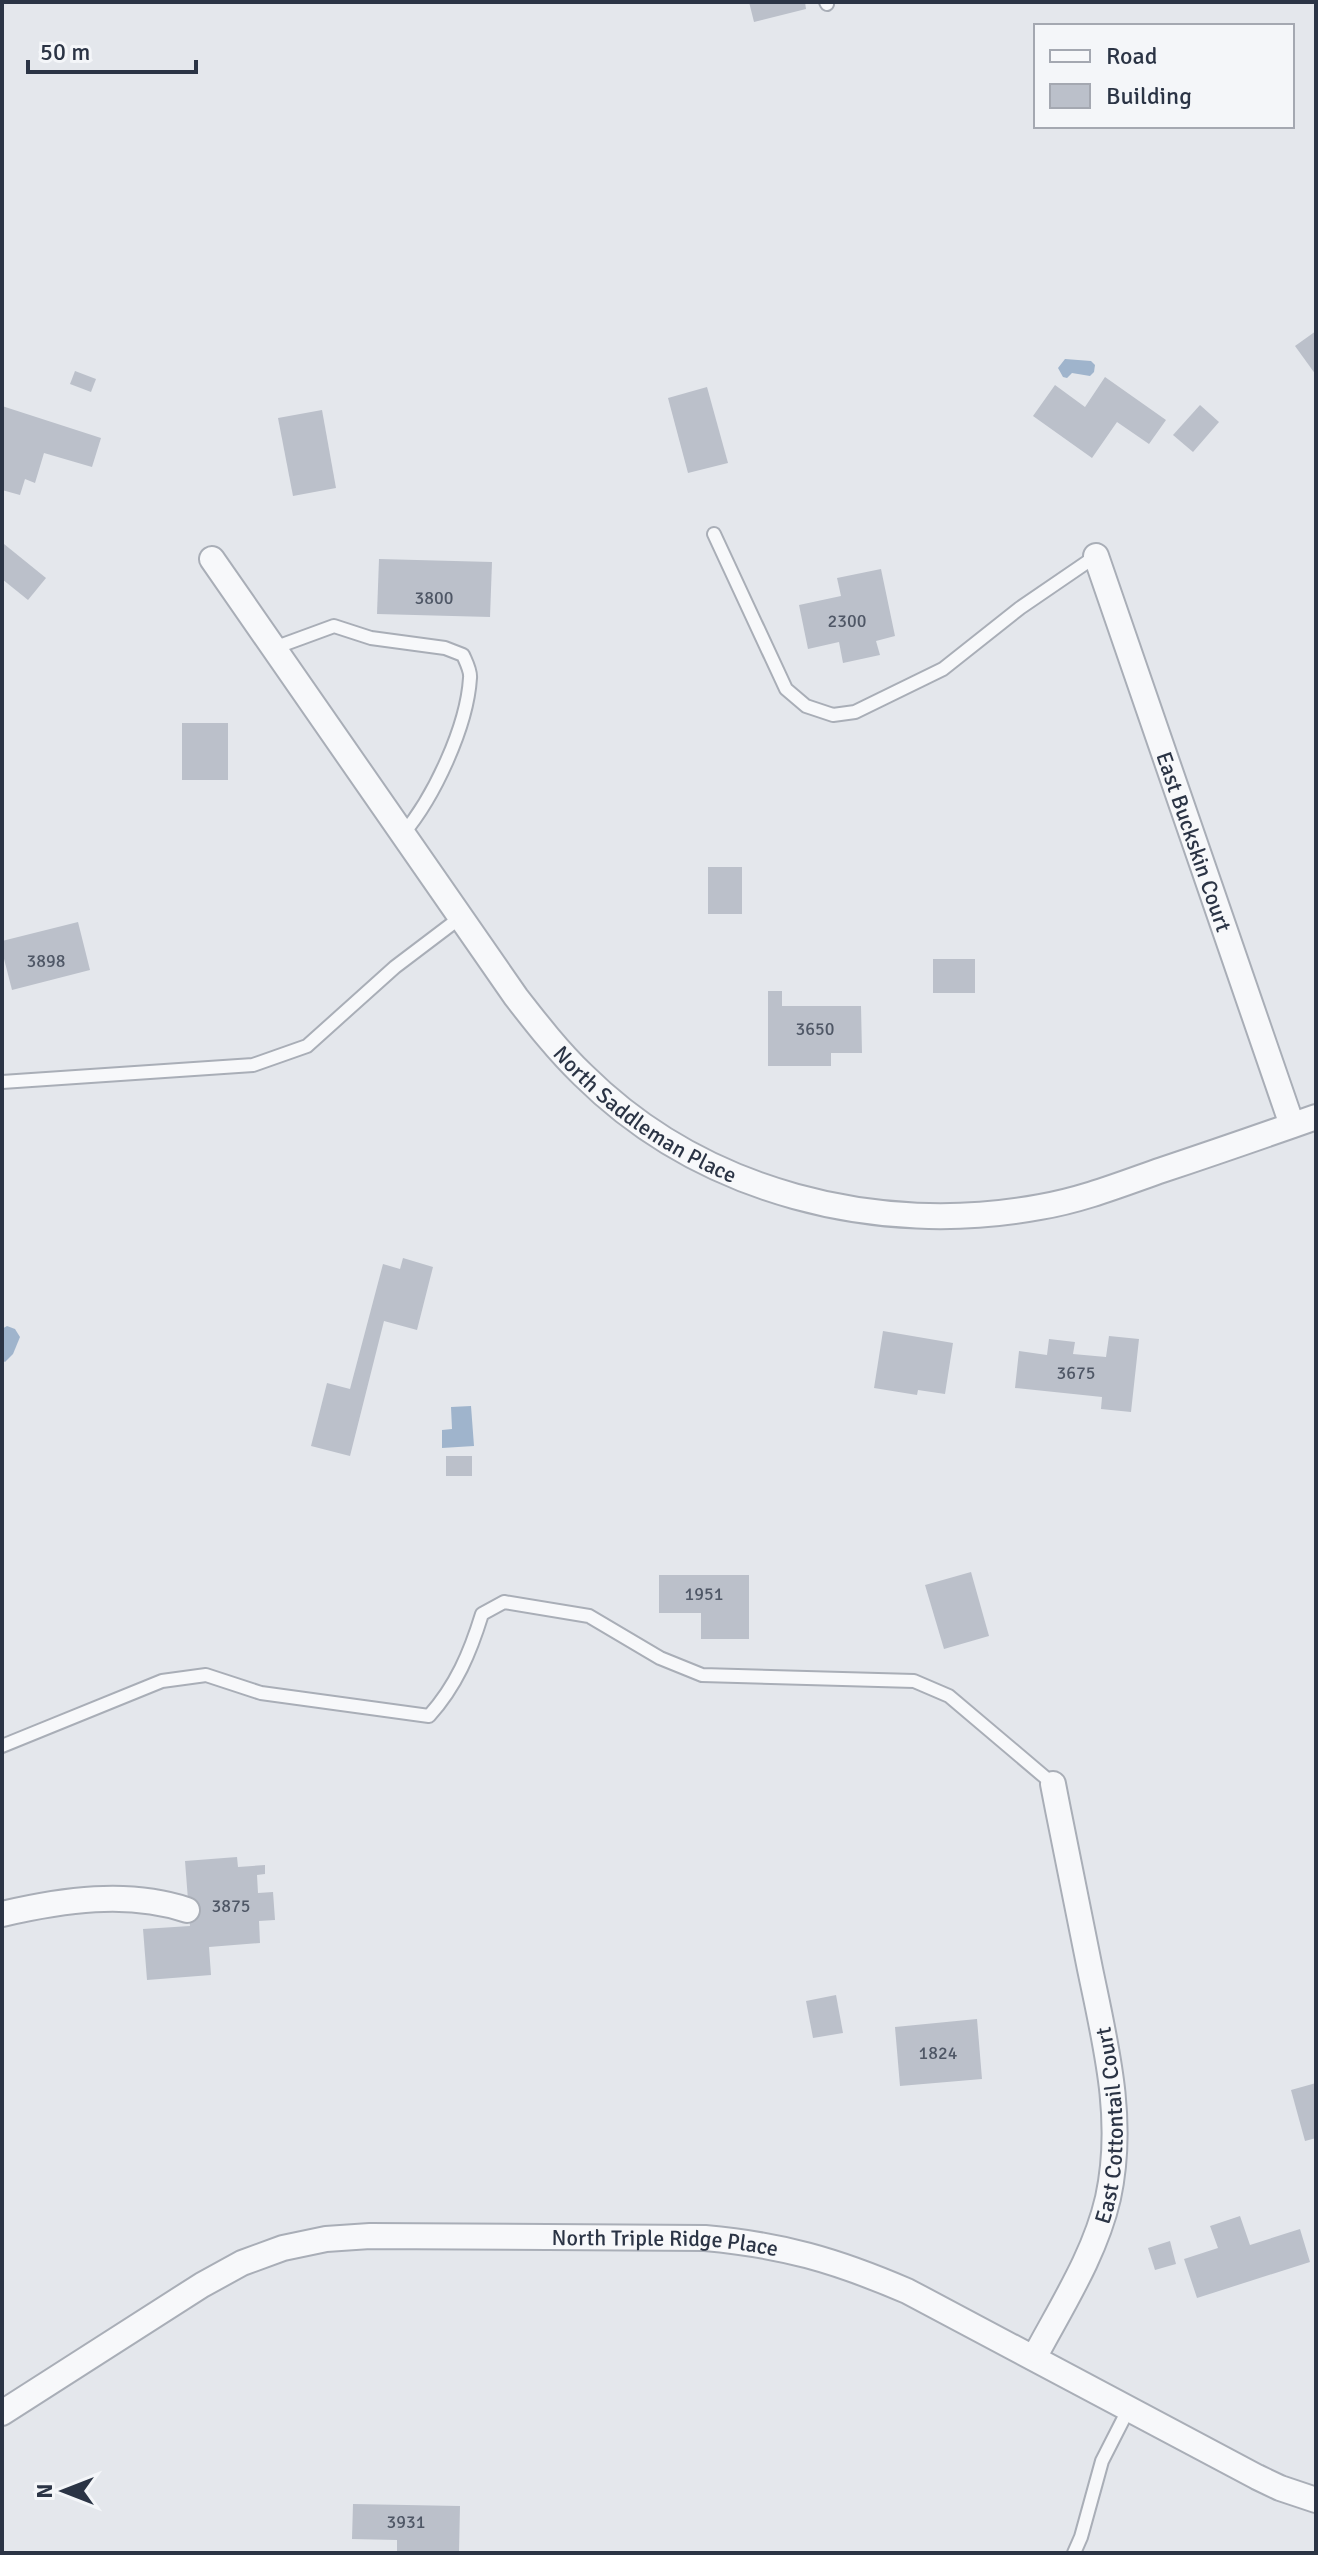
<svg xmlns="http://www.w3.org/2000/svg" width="1318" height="2555" viewBox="0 0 1318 2555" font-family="Signika,sans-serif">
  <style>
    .water { fill: #9fb4cc }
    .building { fill: #bbc0ca }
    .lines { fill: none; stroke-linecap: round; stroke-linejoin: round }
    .lane-casing { stroke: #a9aeb7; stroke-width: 16 }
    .street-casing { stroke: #a9aeb7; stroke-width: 28 }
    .lane { stroke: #f7f8fa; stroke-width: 12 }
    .street { stroke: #f7f8fa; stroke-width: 24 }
    .labels { text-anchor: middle; stroke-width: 8; stroke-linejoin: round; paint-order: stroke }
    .number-label { font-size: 18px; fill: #4f5766 }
    .street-label { font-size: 22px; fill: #2b3445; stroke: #f4f6f9 }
  </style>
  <rect width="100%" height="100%" fill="#e4e7ec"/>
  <g class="water">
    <path d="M1065,359L1091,361L1095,365L1094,372L1090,376L1072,373L1067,378L1063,377L1058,368Z"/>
    <path d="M7,1326L15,1329L20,1337L13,1354L5,1362L2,1360V1329Z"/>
    <path d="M471,1406L474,1446L442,1448V1430L452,1429L451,1407Z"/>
  </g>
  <g class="building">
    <path d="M749,2H805L806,9L754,22Z"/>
    <path d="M1316,331V375L1295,346Z"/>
    <path d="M75,371L96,379L91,392L70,384Z"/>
    <path d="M1105,377L1166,420L1149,444L1117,422L1092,458L1033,416L1055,385L1085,407Z"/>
    <path d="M707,387L728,463L688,473L668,398Z"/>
    <path d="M1200,405L1219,422L1193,452L1173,435Z"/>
    <path d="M2,406L101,438L92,467L44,453L35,483L25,479L20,495L2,490Z"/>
    <path d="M322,410L336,488L293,496L278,418Z"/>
    <path d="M4,544L46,578L28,600L2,579Z"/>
    <path d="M379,559L492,562L490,617L377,614Z"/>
    <path d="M881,569L895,636L876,641L880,655L843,663L839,642L808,649L799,605L841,596L837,578Z"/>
    <rect x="182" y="723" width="46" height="57"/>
    <rect x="708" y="867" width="34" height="47"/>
    <path d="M78,922L90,970L12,990L2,951V941Z"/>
    <rect x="933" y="959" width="42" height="34"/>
    <path d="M768,991H782V1006H861L862,1053H831V1066H768Z"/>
    <path d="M403,1258L433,1267L417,1330L384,1321L350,1456L311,1446L327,1383L350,1389L383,1264L400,1269Z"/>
    <path d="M883,1331L953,1343L945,1394L918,1390L917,1395L874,1388Z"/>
    <path d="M1109,1336L1139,1339L1131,1412L1101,1409L1102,1397L1015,1388L1019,1351L1047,1355L1049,1339L1075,1342L1073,1354L1106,1357Z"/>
    <rect x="446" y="1456" width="26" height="20"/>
    <path d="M971,1572L989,1636L944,1649L925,1585Z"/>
    <path d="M659,1575H749V1639H701V1613H659Z"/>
    <path d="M237,1857L238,1867L265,1865V1874L257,1875L258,1893L273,1892L275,1920L259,1921L260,1943L209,1947L211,1975L147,1980L143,1929L190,1926L185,1861Z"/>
    <path d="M836,1995L843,2033L813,2038L806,2001Z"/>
    <path d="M977,2019L982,2079L900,2086L895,2027Z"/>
    <path d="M1316,2083V2138L1305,2141L1291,2090Z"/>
    <path d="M1240,2216L1250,2245L1300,2229L1310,2262L1197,2298L1184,2259L1218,2248L1210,2226Z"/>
    <path d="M1170,2241L1176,2264L1155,2270L1148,2248Z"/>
    <path d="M353,2504L460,2506L459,2553H397V2540L352,2539Z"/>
  </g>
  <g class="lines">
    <g class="lane-casing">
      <g id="lane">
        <path d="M826,2L827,4"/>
        <path d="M714,534L786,689L806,706L833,715L855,712L943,669L1020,608L1096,556"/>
        <path d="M274,648L334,626L371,638L445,648L463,655C466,662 471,671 470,678C467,727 434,797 403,834"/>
        <path d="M2,1082L253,1065L307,1046L395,967L461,917"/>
        <path d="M2,1746L162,1681L206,1675L261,1693L429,1716C456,1686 470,1653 482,1614L504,1602L589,1616L660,1658L702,1675L914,1681L949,1696L1053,1784"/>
        <path d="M1074,2553L1081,2537L1102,2461L1129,2408"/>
      </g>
    </g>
    <g class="street-casing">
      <g id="street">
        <path id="s1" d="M1096,556L1292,1125"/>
        <path id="s2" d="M212,559L516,997C537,1024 558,1051 583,1075C702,1193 878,1237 1040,1207C1082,1200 1122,1184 1162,1170C1213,1153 1265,1135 1316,1117"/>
        <path d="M2,1914C62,1900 128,1890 187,1910"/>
        <path id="s3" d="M1034,2358C1061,2307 1095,2255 1108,2198C1125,2120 1106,2046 1090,1969C1078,1908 1065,1846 1053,1784"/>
        <path id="s4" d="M2,2413L202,2285L242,2263L283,2248L326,2239L370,2236L705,2238C782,2245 835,2260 907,2291L1257,2477L1280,2488L1316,2500"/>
      </g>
    </g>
    <use href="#lane" class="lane"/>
    <use href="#street" class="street"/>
  </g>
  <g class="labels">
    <g class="number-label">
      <text x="434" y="604">3800</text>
      <text x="847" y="627">2300</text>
      <text x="46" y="967">3898</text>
      <text x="815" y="1035">3650</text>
      <text x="1076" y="1379">3675</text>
      <text x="704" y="1600">1951</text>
      <text x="231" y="1912">3875</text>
      <text x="938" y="2059">1824</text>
      <text x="406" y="2528">3931</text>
    </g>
    <g class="street-label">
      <text dy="8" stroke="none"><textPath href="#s1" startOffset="302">East Buckskin Court</textPath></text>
      <text dy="8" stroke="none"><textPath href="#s2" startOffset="710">North Saddleman Place</textPath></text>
      <text dy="8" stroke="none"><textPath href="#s3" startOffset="250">East Cottontail Court</textPath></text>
      <text dy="8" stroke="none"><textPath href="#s4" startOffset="710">North Triple Ridge Place</textPath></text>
    </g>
  </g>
  <rect width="1318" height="2555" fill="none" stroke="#2b3445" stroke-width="8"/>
  <rect x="1034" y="24" width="260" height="104" fill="#f4f6f9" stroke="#a4a8b1" stroke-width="2"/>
  <rect x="1050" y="50" width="40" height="12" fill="#f7f8fa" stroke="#a4a8b1" stroke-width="2"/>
  <text x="1106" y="64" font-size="24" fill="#2b3445">Road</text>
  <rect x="1050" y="84" width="40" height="24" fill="#bbc0ca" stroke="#a4a8b1" stroke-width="2"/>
  <text x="1106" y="104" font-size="24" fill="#2b3445">Building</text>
  <g transform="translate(64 2491) rotate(270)" stroke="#f4f6f9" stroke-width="6" paint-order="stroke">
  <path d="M0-6L14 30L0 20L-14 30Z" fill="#2b3445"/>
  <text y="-12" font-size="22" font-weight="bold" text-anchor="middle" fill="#2b3445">N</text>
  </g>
  <path d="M28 60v12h168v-12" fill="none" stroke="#2b3445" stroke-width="4"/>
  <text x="40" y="60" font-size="24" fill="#2b3445" stroke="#f4f6f9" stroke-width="6" paint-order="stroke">50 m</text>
</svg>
